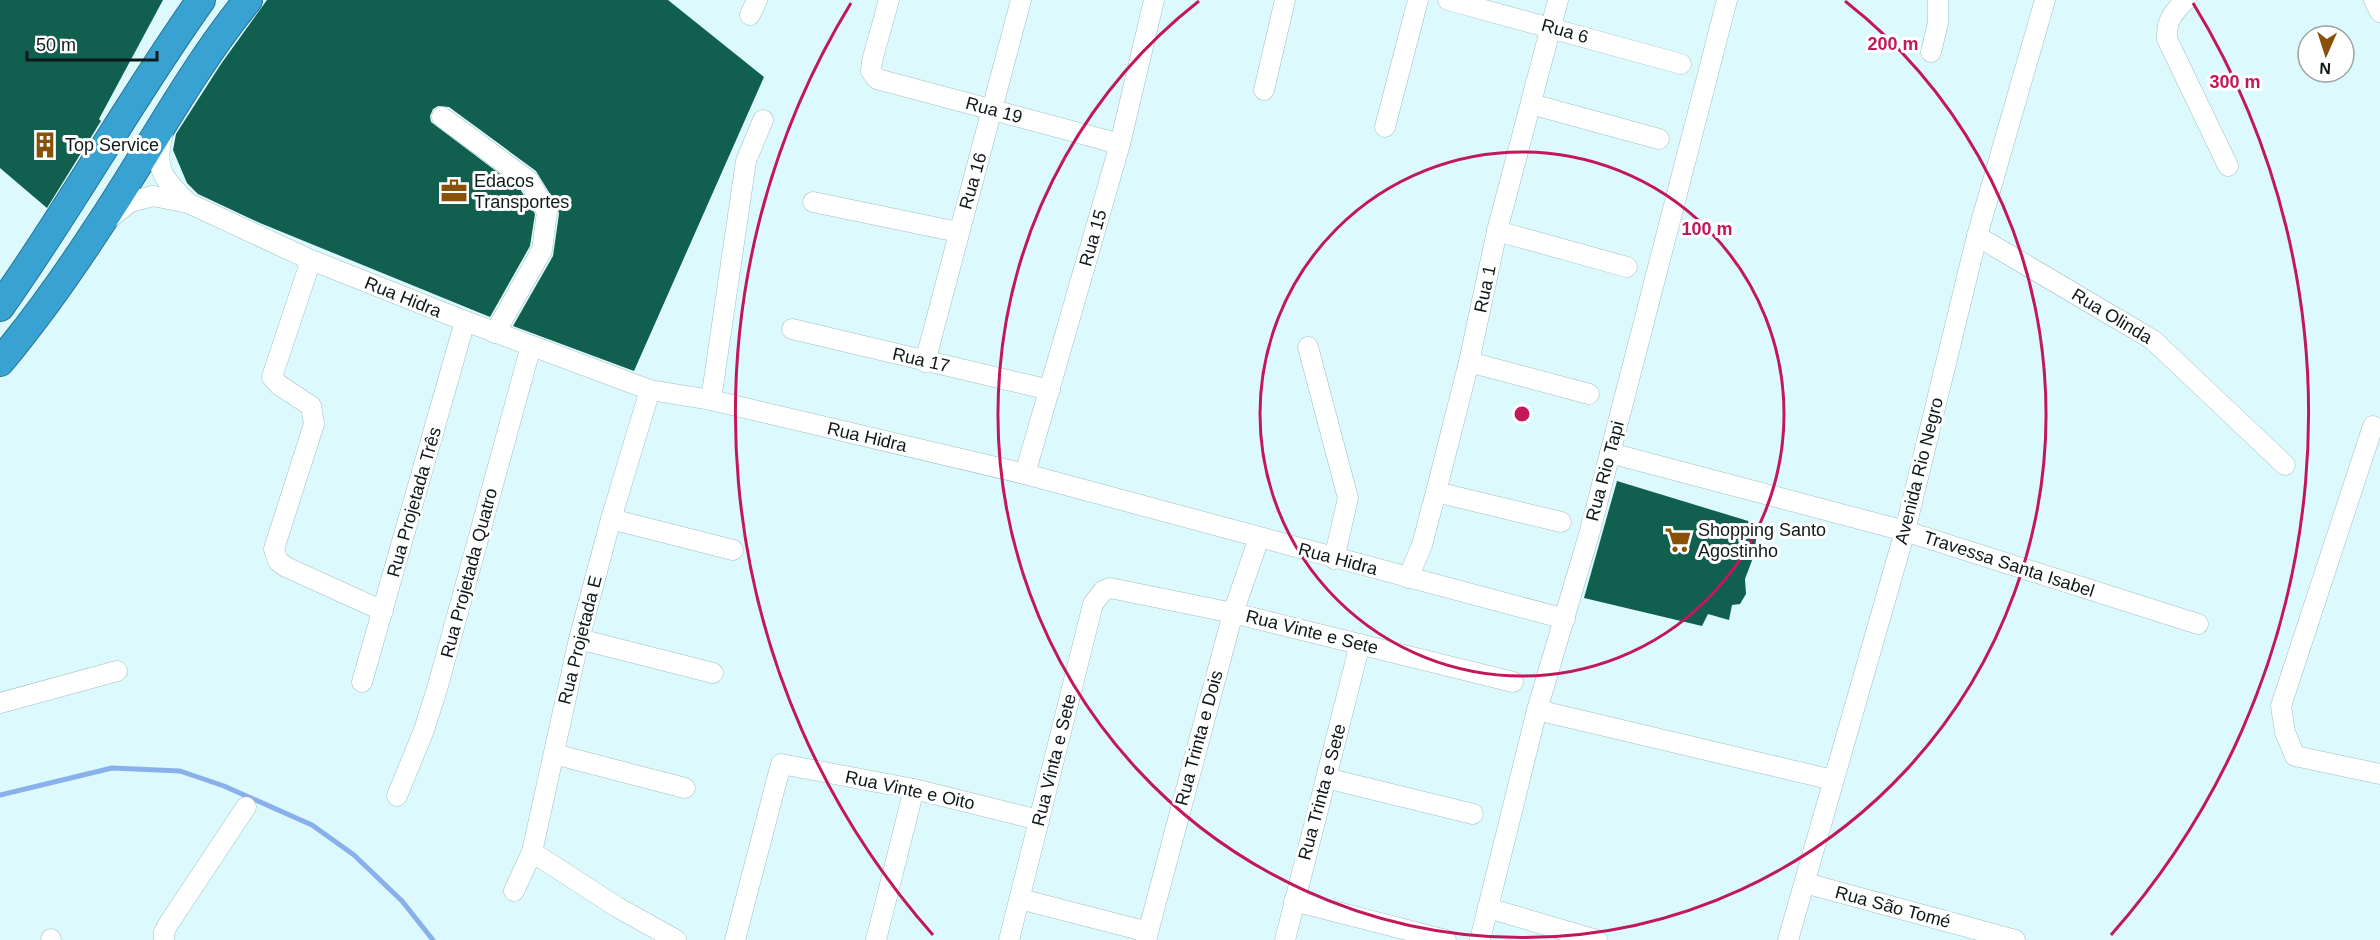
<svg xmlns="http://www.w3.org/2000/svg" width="2380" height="940" viewBox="0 0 2380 940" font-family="Helvetica,sans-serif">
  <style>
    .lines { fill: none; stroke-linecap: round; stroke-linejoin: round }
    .stream { stroke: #89b0eb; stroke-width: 5 }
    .building { fill: #105f4f }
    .minor-casing { stroke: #a1bdc0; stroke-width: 21 }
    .highway-casing { stroke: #2a7392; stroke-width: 30 }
    .minor { stroke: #fff; stroke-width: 20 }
    .highway { stroke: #38a3d2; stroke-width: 28 }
    .ring { fill: none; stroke: #c2185b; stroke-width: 3 }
    .labels { text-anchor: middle; stroke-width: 6; stroke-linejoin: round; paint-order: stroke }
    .street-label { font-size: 18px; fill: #0f191a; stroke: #fff }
    .poi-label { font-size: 18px; fill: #0f191a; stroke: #fff; text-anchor: start }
    .centre { fill: #c2185b; stroke: #fff; stroke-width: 3 }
    .ring-label { font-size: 18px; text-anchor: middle; font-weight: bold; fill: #c2185b; stroke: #fff; stroke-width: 6; stroke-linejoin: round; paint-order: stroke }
  </style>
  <rect width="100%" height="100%" fill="#dcfafd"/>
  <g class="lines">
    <path class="stream" d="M0,795L112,768L180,771L224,786L312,825L354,855L402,901L433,940"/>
  </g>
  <g class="building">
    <path d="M0,0H163L99,119L101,121L47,208L0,168Z"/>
    <path d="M267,0H668L764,77L634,371L513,326L553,256L559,214L558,207L536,171L449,107L438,106L433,109L430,116L431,122L520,189L535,214L530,246L490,317L260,223L198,194L187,183L173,150L176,134L221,64Z"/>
    <path d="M1617,481L1758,524L1754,555L1745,579L1746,594L1740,604L1732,605L1729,620L1708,614L1702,626L1584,598Z"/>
  </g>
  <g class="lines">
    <g class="minor-casing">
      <g id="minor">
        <path d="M889,0L872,61L871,71L877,79L1120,144"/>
        <path d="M1448,0L1681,64"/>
        <path d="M2186,0C2173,12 2166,21 2167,39L2228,166"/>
        <path d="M2374,0L2380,12"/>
        <path d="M750,15L757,0"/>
        <path d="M1931,52L1938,23V0"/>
        <path d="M1264,90L1285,0"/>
        <path d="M1531,104L1659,139"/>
        <path d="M442,117L529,181L547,212L542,250L495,333"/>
        <path d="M1385,127L1418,0"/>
        <path d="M163,133C153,168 163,179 188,203"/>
        <path d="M813,202L958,232"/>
        <path d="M110,218L130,202L153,196L188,203L311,260L465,321L650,390L711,400L1025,474L1565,619"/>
        <path d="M1497,231L1627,267"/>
        <path d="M1977,236L2153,340L2285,465"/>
        <path d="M311,260L272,377L279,385L311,406L314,424L274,549L278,561L286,567L383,611"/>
        <path d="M792,329L1050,390"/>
        <path d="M1308,347L1348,498L1334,559"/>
        <path d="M925,362L1021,0"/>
        <path d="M1469,362L1589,394"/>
        <path d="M711,400L746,161L763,120"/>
        <path d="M2373,426L2281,706L2285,732L2295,756L2380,774"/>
        <path d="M1610,453L1905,531L2198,624"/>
        <path d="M1025,474L1120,144L1154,0"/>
        <path d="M1436,492L1561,522"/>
        <path d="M611,519L733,550"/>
        <path d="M1408,578L1422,545L1436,492L1469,362L1497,231L1558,0"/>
        <path d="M579,639L713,673"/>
        <path d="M362,682L465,321"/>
        <path d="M0,703L117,671"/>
        <path d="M1537,710L1833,780"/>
        <path d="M554,754L685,788"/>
        <path d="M1326,778L1473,814"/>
        <path d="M397,796L424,730L437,689L531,346"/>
        <path d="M532,852L617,907L676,940"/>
        <path d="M1805,883L2015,940"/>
        <path d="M514,891L532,852L579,639L611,519L650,390"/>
        <path d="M1020,899L1148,932"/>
        <path d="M1294,901L1446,940"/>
        <path d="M1488,908L1597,940"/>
        <path d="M51,939V940"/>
        <path d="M164,940V932L169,923L246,807"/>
        <path d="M735,940L781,764L914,789L1039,820"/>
        <path d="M876,940L914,789"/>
        <path d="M1009,940L1093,604L1103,591L1110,588L1233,613L1513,682"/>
        <path d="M1146,940L1233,613L1259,538"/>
        <path d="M1285,940L1360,644"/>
        <path d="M1480,940L1537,710L1590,531L1727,0"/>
        <path d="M1788,940L1905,531L1977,236L2045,0"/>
      </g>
    </g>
    <g class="highway-casing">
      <g id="highway">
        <path d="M0,307C71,207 130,100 201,0"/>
        <path d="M0,362C35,320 67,275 97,229C148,153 190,71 248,0"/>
      </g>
    </g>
    <use href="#minor" class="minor"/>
    <use href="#highway" class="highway"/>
  </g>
  <g class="ring">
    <circle cx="1522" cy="414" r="262"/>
    <path d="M1845 1A524 524 0 1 1 1199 1"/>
    <path d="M933 935A787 787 0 0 1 851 3M2193 3A787 787 0 0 1 2111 935"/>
  </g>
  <defs>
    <g id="building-bare" transform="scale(2.07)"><path d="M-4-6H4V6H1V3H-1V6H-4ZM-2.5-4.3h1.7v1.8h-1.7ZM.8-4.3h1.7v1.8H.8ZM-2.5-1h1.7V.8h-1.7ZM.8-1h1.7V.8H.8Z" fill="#895007" stroke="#fff" stroke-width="2.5" paint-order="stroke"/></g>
    <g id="office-bare" transform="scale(2.07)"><path d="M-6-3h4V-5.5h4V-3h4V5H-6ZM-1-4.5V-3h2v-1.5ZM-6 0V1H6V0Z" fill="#895007" stroke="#fff" stroke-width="2.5" paint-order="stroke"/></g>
    <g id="supermarket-bare" transform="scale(2.07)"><path d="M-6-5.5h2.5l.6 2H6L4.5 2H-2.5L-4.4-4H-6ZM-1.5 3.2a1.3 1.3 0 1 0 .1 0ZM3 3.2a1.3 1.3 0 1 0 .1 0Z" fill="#895007" stroke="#fff" stroke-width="2.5" paint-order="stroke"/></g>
  </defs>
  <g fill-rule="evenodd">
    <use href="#building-bare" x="45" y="145"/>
    <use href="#office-bare" x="454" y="191"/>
    <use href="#supermarket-bare" x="1678" y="540"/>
  </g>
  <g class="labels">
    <g class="street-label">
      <text transform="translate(1565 31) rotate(16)" y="6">Rua 6</text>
      <text transform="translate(994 110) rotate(15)" y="6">Rua 19</text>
      <text transform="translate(973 181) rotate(-74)" y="6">Rua 16</text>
      <text transform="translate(1093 238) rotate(-74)" y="6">Rua 15</text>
      <text transform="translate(1485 289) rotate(-78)" y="6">Rua 1</text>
      <text transform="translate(403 297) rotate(22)" y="6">Rua Hidra</text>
      <text transform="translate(2112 316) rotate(31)" y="6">Rua Olinda</text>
      <text transform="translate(921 360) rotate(13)" y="6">Rua 17</text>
      <text transform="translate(867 437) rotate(13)" y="6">Rua Hidra</text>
      <text transform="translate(1605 471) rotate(-75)" y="6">Rua Rio Tapi</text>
      <text transform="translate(1919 471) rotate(-76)" y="6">Avenida Rio Negro</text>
      <text transform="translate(414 502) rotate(-74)" y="6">Rua Projetada Três</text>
      <text transform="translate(1338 559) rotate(15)" y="6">Rua Hidra</text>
      <text transform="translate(2009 564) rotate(18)" y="6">Travessa Santa Isabel</text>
      <text transform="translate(469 573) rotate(-75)" y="6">Rua Projetada Quatro</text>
      <text transform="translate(1312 632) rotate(14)" y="6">Rua Vinte e Sete</text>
      <text transform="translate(580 640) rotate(-76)" y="6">Rua Projetada E</text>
      <text transform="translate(1199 738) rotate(-75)" y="6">Rua Trinta e Dois</text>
      <text transform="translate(1054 760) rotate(-76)" y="6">Rua Vinta e Sete</text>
      <text transform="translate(910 790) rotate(12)" y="6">Rua Vinte e Oito</text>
      <text transform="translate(1322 792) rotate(-75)" y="6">Rua Trinta e Sete</text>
      <text transform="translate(1893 907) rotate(15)" y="6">Rua São Tomé</text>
    </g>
    <g class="poi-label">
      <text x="65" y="151">Top Service</text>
      <text x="474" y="187">Edacos<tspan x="474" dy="21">Transportes</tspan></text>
      <text x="1698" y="536">Shopping Santo<tspan x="1698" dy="21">Agostinho</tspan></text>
    </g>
  </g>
  <circle cx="1522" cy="414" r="9" class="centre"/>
  <g class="ring-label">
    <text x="1893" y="50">200 m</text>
    <text x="2235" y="88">300 m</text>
    <text x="1707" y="235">100 m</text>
  </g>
  <g transform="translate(2326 54) rotate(183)"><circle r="28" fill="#ffffff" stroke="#9fa3a3" stroke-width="1.5"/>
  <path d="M0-4.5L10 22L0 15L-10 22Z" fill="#895007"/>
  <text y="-9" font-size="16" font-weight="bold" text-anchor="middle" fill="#0f191a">N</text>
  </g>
  <path d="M27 51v9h130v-9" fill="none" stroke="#0f191a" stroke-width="3"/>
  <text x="36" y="51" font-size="18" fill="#0f191a" stroke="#ffffff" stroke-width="4.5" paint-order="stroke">50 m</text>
</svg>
